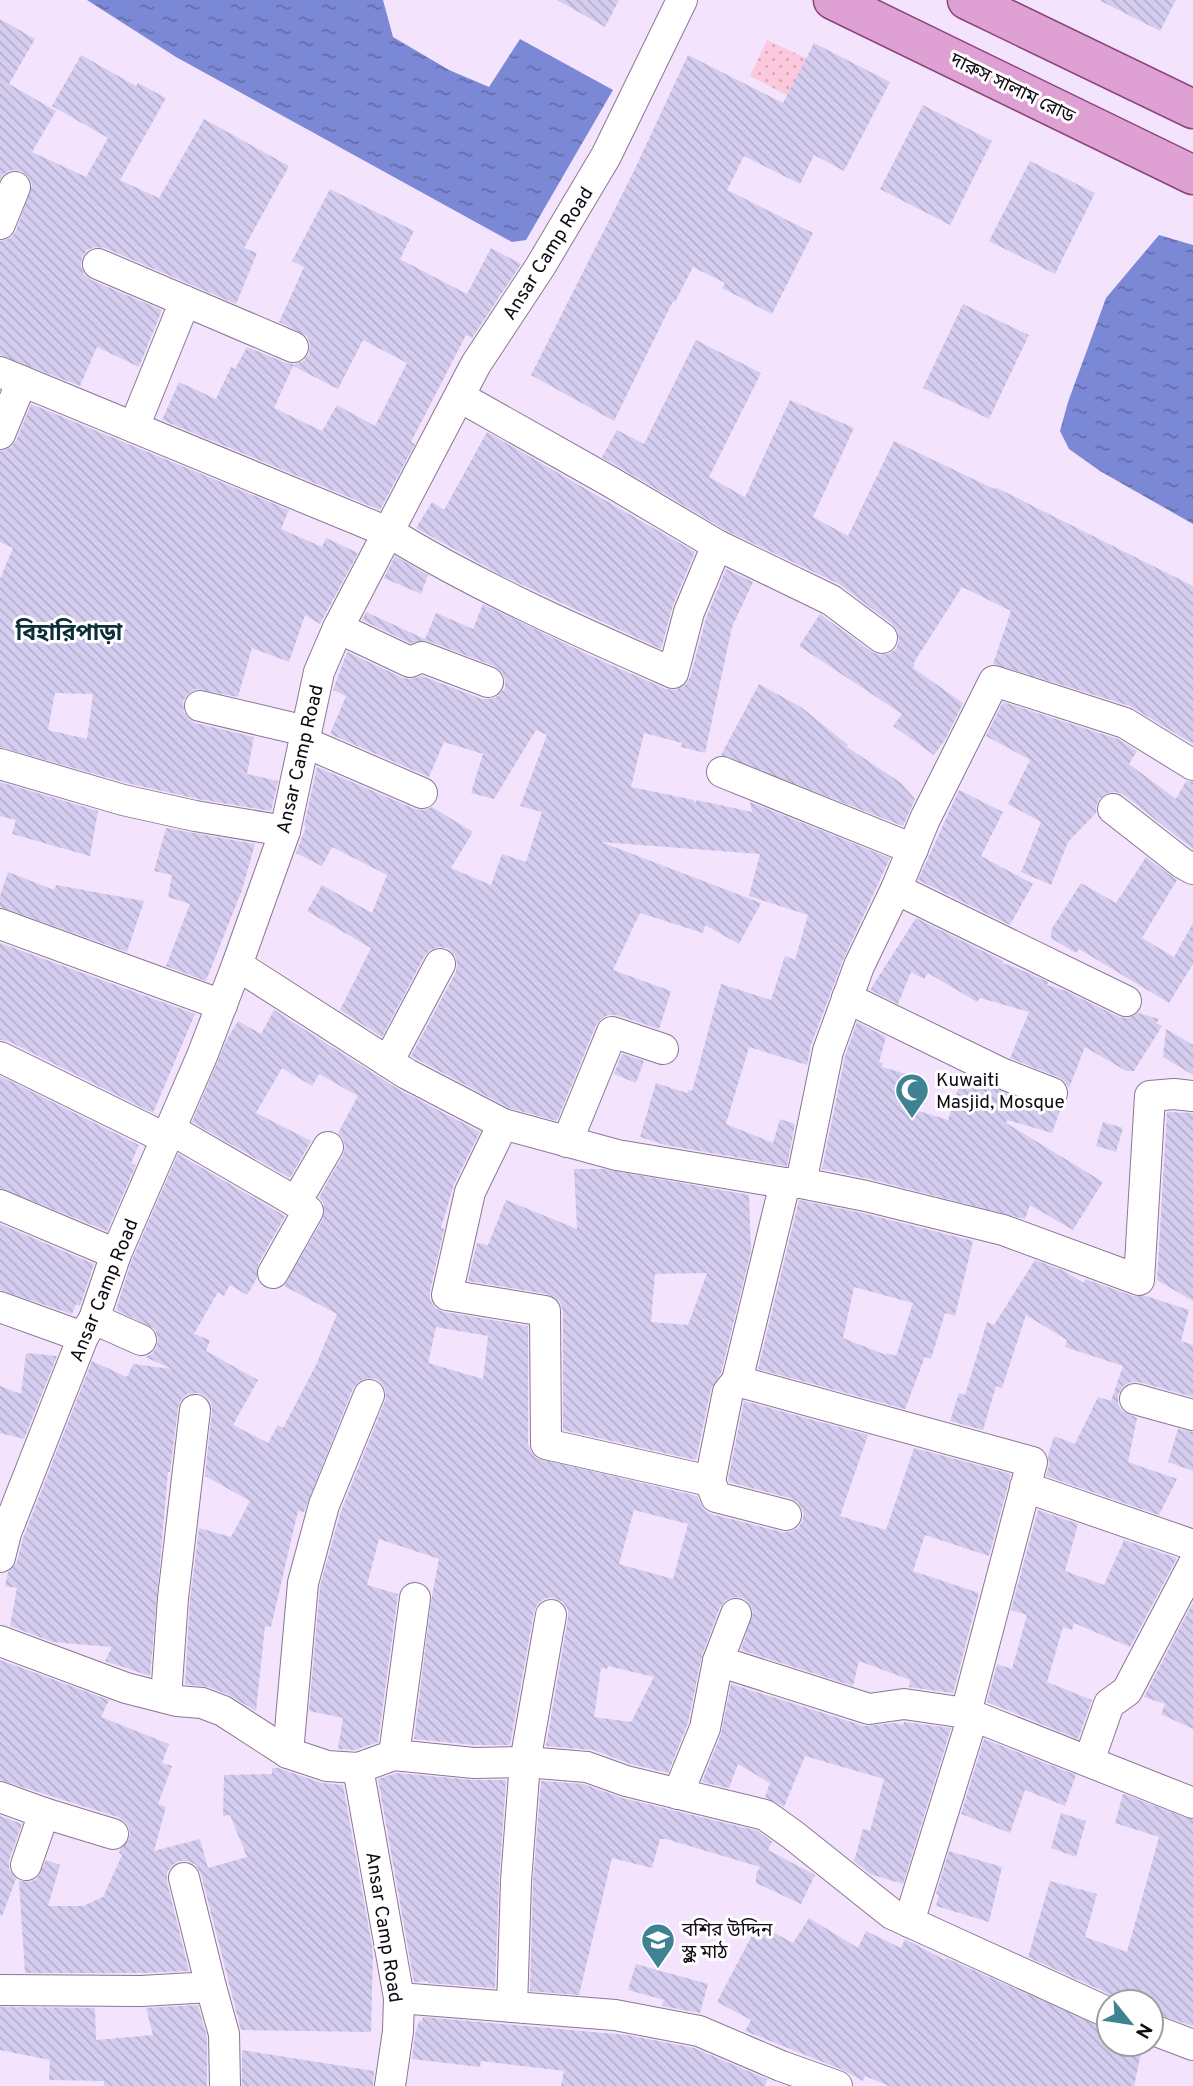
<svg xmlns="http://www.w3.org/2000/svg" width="1193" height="2086" viewBox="0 0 1193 2086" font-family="Overpass,'Noto Sans Bengali',sans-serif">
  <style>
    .park { fill: url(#park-dots) }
    .water { fill: url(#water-ripples) }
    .building { fill: url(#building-back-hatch); fill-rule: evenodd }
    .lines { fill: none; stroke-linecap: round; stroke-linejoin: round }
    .minor-casing { stroke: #8b7794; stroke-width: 32 }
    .major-casing { stroke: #88427d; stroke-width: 41 }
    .minor { stroke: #fff; stroke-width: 30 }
    .major { stroke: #dfa0d3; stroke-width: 38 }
    .labels { text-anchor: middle; stroke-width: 6; stroke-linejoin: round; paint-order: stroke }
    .street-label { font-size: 19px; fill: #100914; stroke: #fff }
    .poi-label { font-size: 19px; fill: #100914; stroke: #fff; text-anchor: start }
    .quarter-label { font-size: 23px; font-weight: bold; fill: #0d2e36; stroke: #fff }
  </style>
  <defs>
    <pattern id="park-dots" width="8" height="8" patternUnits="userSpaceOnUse" patternTransform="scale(1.75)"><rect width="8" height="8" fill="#fbc9db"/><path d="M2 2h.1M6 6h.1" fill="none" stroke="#d6abbb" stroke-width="1.8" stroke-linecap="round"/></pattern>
    <pattern id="water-ripples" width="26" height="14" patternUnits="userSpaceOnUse" patternTransform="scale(1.75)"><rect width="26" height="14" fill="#7b88d5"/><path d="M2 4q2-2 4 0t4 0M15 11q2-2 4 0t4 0" fill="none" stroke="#636dac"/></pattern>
    <pattern id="building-back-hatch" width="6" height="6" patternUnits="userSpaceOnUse" patternTransform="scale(1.75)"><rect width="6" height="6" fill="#d4cdf0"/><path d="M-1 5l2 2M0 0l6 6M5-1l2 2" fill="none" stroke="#b5afcd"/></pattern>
  </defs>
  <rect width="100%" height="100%" fill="#f4e3fd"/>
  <path class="park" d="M767,40L812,61L794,99L750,76Z"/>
  <g class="water">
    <path d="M87,0H383L393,37L449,70L489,87L520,39L613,90L526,240L512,242L176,57Z"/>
    <path d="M1159,235L1193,245V524L1100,471L1069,449L1060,431L1068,402L1106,298Z"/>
  </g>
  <g class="building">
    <path d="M557,0H619L605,27Z"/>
    <path d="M1099,0H1176L1160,31Z"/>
    <path d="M0,19L35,39L9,84L56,111L32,152L86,177L108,138L52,106L81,55L136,86L138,83L166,98L120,180L159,198L204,119L289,166L244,248L257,253L236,304L105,248L95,247L87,250L82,258L81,265L84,275L91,280L162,310L139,367L97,347L80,386L0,355V241L10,238L16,231L32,185L29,177L21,171L12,170L5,173L0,179Z"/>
    <path d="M814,43L890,82L844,171L814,155L800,184L744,156L727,190L813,233L772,314L722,288L725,283L693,267L675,302L673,301L614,421L531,375L632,175L688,55L783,103Z"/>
    <path d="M923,105L992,141L950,225L880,189Z"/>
    <path d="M1030,161L1095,193L1055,274L989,241Z"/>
    <path d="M330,189L414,231L400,259L467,294L491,248L521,264L472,338L466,335L411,442L415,444L380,510L162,420L179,382L216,399L231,367L235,369L247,347L286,363L294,364L303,361L309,354L310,344L307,336L279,322L304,267L292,261ZM363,340L407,363L375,426L337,405L322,431L274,408L293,366L338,389Z"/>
    <path d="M963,304L1029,335L989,419L923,388Z"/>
    <path d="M696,340L761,373L709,477L745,497L790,400L854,428L813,517L848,536L894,441L994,489L995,487L1193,586V744L1130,706L993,664L1011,611L962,587L913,664L915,665L913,668L963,703L945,740L934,755L893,726L902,714L799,646L820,614L872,652L879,655L888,654L896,649L899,641L898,632L892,624L839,584L725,530L602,457L617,430L644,444Z"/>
    <path d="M31,404L289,510L281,529L322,547L326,538L358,553L320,624L305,615L289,662L252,648L238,697L196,689L188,694L183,701L184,712L188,718L195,723L254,737L247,774L278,781L271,811L198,799L127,783L0,747V579L13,548L0,542V451L10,448L16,441ZM55,693L93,694L87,739L48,730Z"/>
    <path d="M487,432L695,552L673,605L661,649L501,575L416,528L432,502L444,510Z"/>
    <path d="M395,556L428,575L421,594L384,578Z"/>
    <path d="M726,569L753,582L732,627L705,753L681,747L682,743L644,733L631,787L694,800L695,804L697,800L752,812L750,802L890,858L843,960L811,1045L807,1065L749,1047L726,1124L773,1143L780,1119L795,1124L787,1166L665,1145L640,1137L656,1083L687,1093L688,1090L692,1091L721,984L771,1000L785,956L795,960L808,915L749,896L760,854L601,842L761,903L739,944L705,925L703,933L640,913L613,970L671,991L659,1029L617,1015H608L601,1019L596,1025L557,1121L509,1108L411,1056L456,972L457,963L455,955L448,948L439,947L430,950L425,955L382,1037L340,1010L371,948L307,911L322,885L372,913L387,875L332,847L322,866L296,853L306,827L304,826L317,767L415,809L423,810L432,807L473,832L451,868L491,885L502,854L526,862L542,812L520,806L547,735L536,730L494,799L471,793L483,754L444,742L429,777L330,734L346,696L333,690L347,652L403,678L410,679L422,676L482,699H490L498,696L505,688V680L502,672L494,666L428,641L410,643L362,620L366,612L425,639L436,613L473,629L483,604L593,657L666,689L675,690L684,686L690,678L706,618Z"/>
    <path d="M759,684L801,707L848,745L847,747L901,783L915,799L903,826L721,755Z"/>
    <path d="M1003,702L1118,739L1137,751L1129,764L1176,799L1186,781L1193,782V849L1124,795L1116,792L1107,793L1099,799L1096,806V813L1068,842L1051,885L1021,872L1041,822L1008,804L1030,760L986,736Z"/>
    <path d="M0,782L98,811L90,856L12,834L16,820L0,816Z"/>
    <path d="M959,790L1003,812L981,856L1033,884L1010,925L918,880Z"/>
    <path d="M166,828L255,844L242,890L206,981L166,966L190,904L168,897L172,875L154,871Z"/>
    <path d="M1146,857L1177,880L1142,938L1174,957L1193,923V964L1169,1003L1079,949L1076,953L1051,938V930L1081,883L1116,903Z"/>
    <path d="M8,872L54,890L56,885L144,901L127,952L0,907V896Z"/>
    <path d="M916,918L1003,961L1002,963L1017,968L1048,982L1047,985L1066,991L1119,1017L1128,1018L1138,1013L1159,1019L1156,1023L1162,1026L1134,1071H1126L1085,1047L1069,1088L1065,1082L1058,1077L1010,1058L1029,1012L980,998L977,1002L928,973L924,979L911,972L898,1004L870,990Z"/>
    <path d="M0,943L195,1014L153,1113L8,1041L0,1040Z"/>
    <path d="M274,1010L398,1089L480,1132L454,1184L441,1228L444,1229L430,1291V1300L435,1308L444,1312L528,1326V1444L531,1452L536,1458L697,1496L704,1510L711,1514L782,1532H790L798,1528L803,1520V1511L798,1502L790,1498L729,1482L728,1480L744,1401L868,1435L840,1516L886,1530L914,1448L1011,1474L989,1556L925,1535L913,1571L979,1593L953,1693L909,1687L910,1680L859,1661L853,1686L741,1650L753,1612L749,1603L743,1598L734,1597L726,1600L720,1607L702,1655L688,1723L668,1773L631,1764L593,1750L546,1746L568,1618V1610L563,1602L553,1598H546L538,1603L534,1612L510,1745H475L414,1739L432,1595L439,1559L379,1539L367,1585L398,1594L378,1742L355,1750L338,1749L343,1718L309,1711L320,1586L341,1511L385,1401L386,1392L382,1384L376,1379L367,1378L359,1381L353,1388L304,1512L298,1511L271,1627L265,1626L256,1711L227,1694L208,1687L185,1684L190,1600L199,1528L231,1537L250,1501L205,1476L212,1411L211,1402L205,1396L198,1393L187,1394L181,1400L178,1408L170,1472H168L150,1676L105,1661L112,1647L53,1642L10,1626L17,1588L5,1586L8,1572L17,1562L23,1538L92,1361L127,1377L133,1364L172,1369L145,1357L152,1354L157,1346L158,1338L155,1329L116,1310L132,1260L178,1154L285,1216L258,1264L257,1278L247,1295L230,1285L224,1296L218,1292L194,1334L210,1340L206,1351L258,1380L233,1425L268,1443L278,1425L283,1428L316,1365L337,1314L284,1286L323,1219L324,1204L319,1197L343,1155L345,1146L343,1139L338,1133L358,1096L319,1074L312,1086L282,1068L256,1113L311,1141L290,1178L192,1122L227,1039L238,1021L261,1034ZM436,1327L488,1336L483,1379L428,1363ZM634,1510L688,1524L673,1579L619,1564ZM608,1666L654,1677L631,1722L594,1717L601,1668L607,1669Z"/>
    <path d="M857,1022L886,1037L879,1062L883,1063L882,1067L917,1077L909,1108L948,1120L963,1074L1046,1109L1054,1110L1061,1108L1052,1133L1007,1120L1006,1123L1103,1182L1073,1230L1030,1205L1025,1219L870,1179L822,1169L845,1056Z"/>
    <path d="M1166,1029L1193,1045V1075L1163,1057Z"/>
    <path d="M622,1054L644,1061L636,1083L614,1074Z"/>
    <path d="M0,1076L139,1145L131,1163L136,1165L107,1231L0,1188Z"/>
    <path d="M1167,1112L1193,1113V1301L1157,1280Z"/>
    <path d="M1103,1122L1123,1128L1116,1152L1096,1146Z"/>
    <path d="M574,1169H603L749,1195L751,1251L721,1373L711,1389L696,1460L563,1430V1311L560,1302L548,1294L468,1281L477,1243L488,1245L506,1200L577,1229ZM707,1273L688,1325L651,1322L655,1274Z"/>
    <path d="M799,1200L862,1213L973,1241L955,1316L945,1313L931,1359L925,1357L905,1409L758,1369ZM854,1287L913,1303L896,1356L887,1353L886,1355L843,1338Z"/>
    <path d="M0,1224L94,1264L80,1306L76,1304L72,1314L0,1290Z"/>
    <path d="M1035,1260L1064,1271L1084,1283L1085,1279L1133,1296H1146L1189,1310L1181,1341L1193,1345V1397L1139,1382H1131L1123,1386L1118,1395V1404L1122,1411L1137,1418L1128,1462L1177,1479L1159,1515L1046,1476L1049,1466L1048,1456L1054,1436L1075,1444L1098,1397L1111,1401L1123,1366L1065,1347L1067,1340L1026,1315L1002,1388L996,1386L983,1430L950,1421L959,1393L965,1395L987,1322L994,1325Z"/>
    <path d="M26,1353L57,1356L24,1439L0,1433V1386L21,1394Z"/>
    <path d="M1178,1429L1193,1432V1471L1168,1462Z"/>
    <path d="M1038,1510L1078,1524L1065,1571L1104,1585L1124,1540L1177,1558L1130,1647L1074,1623L1072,1630L1063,1627L1047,1682L1092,1700L1078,1739L987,1702L997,1664L1012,1669L1027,1615L1011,1610Z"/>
    <path d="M1192,1604H1193V1729L1161,1714L1165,1704L1144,1697Z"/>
    <path d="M0,1660L109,1700L101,1717L169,1744L162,1763L172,1766L158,1804L166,1807L154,1851L200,1839L208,1868L247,1857L230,1815L223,1816L224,1775L272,1774V1768H278L322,1783L343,1785L373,1952L371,2032L241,2030L201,1874L196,1865L188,1861H179L171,1866L167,1873V1882L189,1971L141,1973H25L19,1881L29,1882L37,1879L46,1860L60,1865L48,1906H83L103,1897L122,1855L119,1853L120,1849L129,1840L130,1831L126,1823L118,1817L0,1780Z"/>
    <path d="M731,1684L864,1726L895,1723L903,1725L904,1722L951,1728L903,1884L870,1874L854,1861L863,1829L870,1831L884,1779L805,1756L784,1807L765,1797L770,1783L738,1764L729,1788L702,1782L721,1734Z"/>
    <path d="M984,1739L1076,1775L1065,1806L1025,1790L1010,1833L961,1814Z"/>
    <path d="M396,1773L472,1780H506L499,1880L495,1988L428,1983V1981L414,1982L378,1779Z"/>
    <path d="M541,1781L583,1784L622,1798L758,1831L772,1842L768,1850L815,1875L801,1904L756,1883V1874L760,1867L666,1839H660L652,1868L612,1858L579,1995L530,1991L533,1882Z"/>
    <path d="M1123,1794L1193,1820V2026L1151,2012V2002H1122L1116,1997L1028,1957L1050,1881L1097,1894L1085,1937L1127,1952L1159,1837L1115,1823Z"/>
    <path d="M1061,1813L1086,1821L1076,1857L1051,1848Z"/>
    <path d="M0,1816L22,1824L9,1860V1869L16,1879L2,1916L0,1915Z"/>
    <path d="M949,1851L1002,1867L989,1922L936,1906L939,1895L936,1894Z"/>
    <path d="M809,1918L858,1948L866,1931L901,1948L905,1939L945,1960L946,1958L1109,2030V2044H1143L1134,2086H889L865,2076L863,2081L843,2070L745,2031L751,2020L717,2002L758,1924L793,1943Z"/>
    <path d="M636,1964L708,1984L700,2013L662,2006L664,2000L628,1990Z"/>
    <path d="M198,2005L207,2037V2086H104V2081L49,2080L50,2060L0,2050V2007L95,2008L96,2040L153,2035L146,2008Z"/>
    <path d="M423,2017L627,2035L694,2048L767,2079L765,2086H561L564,2071L481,2061L480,2067L412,2059L415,2034L419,2021H422Z"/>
    <path d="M242,2050L374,2071L373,2086H242Z"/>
  </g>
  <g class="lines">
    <g class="minor-casing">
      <g id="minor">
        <path d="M0,224L15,187"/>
        <path d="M98,264L293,347"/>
        <path d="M0,372L390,533C480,588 576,630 673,673L689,612L717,545"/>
        <path d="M460,397L609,481L717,545L831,600L882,638"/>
        <path d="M134,427L185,301"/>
        <path d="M0,434L22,381"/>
        <path d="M338,628L410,662L422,657L488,682"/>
        <path d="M200,706L306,731"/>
        <path d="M304,742L422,793"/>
        <path d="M0,764L123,800L195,816L285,831"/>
        <path d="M722,772L913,849"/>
        <path d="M1113,809L1182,863L1193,869"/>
        <path d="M896,889L1126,1001"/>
        <path d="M0,924L222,1005"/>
        <path d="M237,965L407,1074L503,1124L617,1155L785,1183H801L866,1196L1003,1230L1139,1280L1150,1096L1174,1094L1193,1096"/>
        <path d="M847,998L1001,1073L1052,1093"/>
        <path d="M0,1057L167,1139"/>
        <path d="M388,1062L440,964"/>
        <path d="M503,1124L470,1192L447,1295L545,1311L546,1444L710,1481L728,1392L737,1381L785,1183"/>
        <path d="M170,1129L296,1202"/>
        <path d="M567,1142L612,1032L663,1049"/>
        <path d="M801,1183L828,1051L859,966L896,889L925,819L994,681L1125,723L1193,765"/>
        <path d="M0,1205L116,1254"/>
        <path d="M273,1273L308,1211L296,1202L328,1147"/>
        <path d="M0,1307L83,1337"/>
        <path d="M94,1319L141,1340"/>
        <path d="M737,1381L1032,1462L966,1713"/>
        <path d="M1135,1399L1193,1415"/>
        <path d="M710,1481L716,1497L786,1515"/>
        <path d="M1025,1487L1193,1545"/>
        <path d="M0,1557L6,1533L83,1337L94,1319L116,1254L202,1056L237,965L285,831L319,672L338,628L476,364L540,267L606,156L682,0"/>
        <path d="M0,1641L126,1688L177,1701L202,1703L223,1711L288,1753L327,1766L358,1768L394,1755L474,1763L525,1762L587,1767L626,1781L765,1815L793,1835L892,1914L1109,2013"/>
        <path d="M718,1661L869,1709L904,1704L966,1713L1193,1803"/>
        <path d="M166,1698L173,1598L195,1410"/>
        <path d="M288,1753L303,1583L324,1505L369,1395"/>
        <path d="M394,1755L415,1598"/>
        <path d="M1089,1761L1109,1704L1127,1691L1193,1565"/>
        <path d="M358,1768L399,1998L398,2031L390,2086"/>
        <path d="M678,1794L705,1728L718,1661L736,1614"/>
        <path d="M0,1797L44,1813L26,1865"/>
        <path d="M44,1813L113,1834"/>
        <path d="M909,1922L973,1716"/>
        <path d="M211,1987L224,2034L225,2086"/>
        <path d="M0,1990L141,1991L211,1987L184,1878"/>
        <path d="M399,1998L615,2015L699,2031L781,2066L837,2086"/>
        <path d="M512,2007L516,1881L525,1762L551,1615"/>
        <path d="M1151,2029L1193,2045"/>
      </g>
    </g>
    <g class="major-casing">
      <g id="major">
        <path d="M833,0L1193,175"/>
        <path d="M967,0L1193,109"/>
      </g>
    </g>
    <use href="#minor" class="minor"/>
    <use href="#major" class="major"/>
  </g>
  <defs>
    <g id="mosque-pin" transform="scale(1.75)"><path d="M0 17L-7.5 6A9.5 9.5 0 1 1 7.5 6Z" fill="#3f8292" stroke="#fff"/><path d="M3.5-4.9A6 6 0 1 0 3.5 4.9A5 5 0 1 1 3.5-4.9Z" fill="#fff"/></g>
    <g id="school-pin" transform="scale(1.75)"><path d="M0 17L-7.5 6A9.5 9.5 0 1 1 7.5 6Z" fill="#3f8292" stroke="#fff"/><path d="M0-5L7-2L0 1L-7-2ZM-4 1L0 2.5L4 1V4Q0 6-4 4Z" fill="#fff"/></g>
  </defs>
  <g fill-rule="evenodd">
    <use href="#mosque-pin" x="912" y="1090"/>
    <use href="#school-pin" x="658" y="1940"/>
  </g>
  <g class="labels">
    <g class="street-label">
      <text transform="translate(1013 87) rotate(26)" y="7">দারুস সালাম রোড</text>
      <text transform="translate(547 253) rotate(-58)" y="7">Ansar Camp Road</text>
      <text transform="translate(299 759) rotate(-77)" y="7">Ansar Camp Road</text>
      <text transform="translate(103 1290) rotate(-68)" y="7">Ansar Camp Road</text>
      <text transform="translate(385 1927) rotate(81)" y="7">Ansar Camp Road</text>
    </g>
    <g class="poi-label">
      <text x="936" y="1086">Kuwaiti<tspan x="936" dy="22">Masjid, Mosque</tspan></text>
      <text x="682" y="1936">বশির উদ্দিন<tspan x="682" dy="22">স্কুল মাঠ</tspan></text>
    </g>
    <g class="quarter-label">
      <text x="69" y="640">বিহারিপাড়া</text>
    </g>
  </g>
  <g transform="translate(1130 2023) rotate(120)"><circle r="33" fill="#ffffff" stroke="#9f9da1" stroke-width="2"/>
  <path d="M0-5L12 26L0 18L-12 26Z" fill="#3f8292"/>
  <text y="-10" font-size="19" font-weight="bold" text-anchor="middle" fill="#100914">N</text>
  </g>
</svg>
